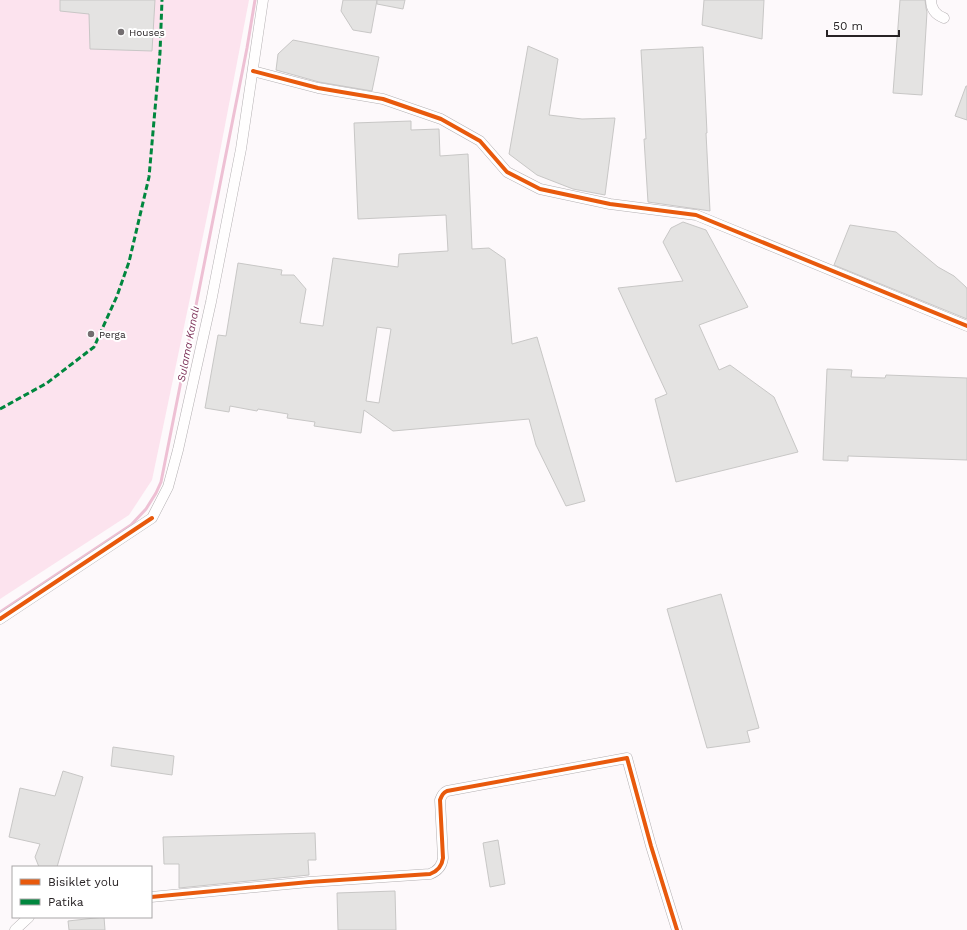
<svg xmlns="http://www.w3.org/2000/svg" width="967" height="930" viewBox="0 0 967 930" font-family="'Work Sans',sans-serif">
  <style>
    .green { fill: #fce3ee }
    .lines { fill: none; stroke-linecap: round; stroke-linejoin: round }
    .stream { stroke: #eec0d4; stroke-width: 3 }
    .building { fill: #e4e3e2; stroke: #c8c7c6; fill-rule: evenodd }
    .minor-casing { stroke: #b4b0b2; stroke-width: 11 }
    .minor { stroke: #fffefe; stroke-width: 10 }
    .quiet { stroke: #00873e; stroke-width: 3; stroke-dasharray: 6 3; stroke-linecap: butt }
    .cycleway-casing { stroke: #fff; stroke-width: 6 }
    .cycleway { stroke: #e8590c; stroke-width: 4 }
    .poi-dot { fill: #736e70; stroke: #fff; stroke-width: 1.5 }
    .labels { text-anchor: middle; stroke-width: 4; stroke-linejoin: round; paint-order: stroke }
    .poi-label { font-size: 10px; fill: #282325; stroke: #fff; text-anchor: start }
    .water-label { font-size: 11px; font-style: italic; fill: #7d3259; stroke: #fff }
  </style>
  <rect width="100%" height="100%" fill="#fdf9fb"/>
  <path class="green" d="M0,0H249L213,188L152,480L129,515L0,599Z"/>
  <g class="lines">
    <path class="stream" d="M0,612L131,525L146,509L156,493L161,482L247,48L255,0"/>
  </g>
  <g class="building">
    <path d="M60,0H155L152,51L90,49L89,14L60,11Z"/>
    <path d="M343,0H377L371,33L353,30L341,11Z"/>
    <path d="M377,0H405L403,9L377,4Z"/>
    <path d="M704,0H764L762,39L702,25Z"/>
    <path d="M900,0H925L926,8L927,12L922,95L893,93Z"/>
    <path d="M293,40L379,57L372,91L319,82L276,70L278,54Z"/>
    <path d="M528,46L558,59L549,115L582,119L615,118L605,195L573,189L537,175L509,154Z"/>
    <path d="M703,47L707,133H706L710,211L697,209L648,202L644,139H646L641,50Z"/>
    <path d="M966,86H967V120L955,116Z"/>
    <path d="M411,121V130L439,129L440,156L468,154L472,249L489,248L505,259L512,344L537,337L585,501L566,506L536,445L529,419L393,431L364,410L361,433L314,426L315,422L287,418L288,414L258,409L257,411L230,406L229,412L205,408L218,335L226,336L238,263L282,270L281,275H294L306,289L300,323L323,326L333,258L398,267L399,254L448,251L446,215L358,219L354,123ZM377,327L391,329L379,403L366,401Z"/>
    <path d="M683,222L706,230L748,307L699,325L719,370L730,365L774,397L798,452L676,482L655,399L667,394L618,288L683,281L663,242L671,228Z"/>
    <path d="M850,225L896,232L938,267L954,276L966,287L967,289V319L834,265Z"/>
    <path d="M827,369L852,370L851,377L885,378L886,375L967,378V460L848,456V461L823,460Z"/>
    <path d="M721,594L759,728L747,731L750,742L707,748L667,609Z"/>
    <path d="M113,747L174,756L172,775L111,766Z"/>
    <path d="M63,771L83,777L57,867H39L35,857L40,844L9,837L20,788L55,796Z"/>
    <path d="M315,833L316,860H308L309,875L179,888V864H164L163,837Z"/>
    <path d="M498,840L505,884L490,887L483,843Z"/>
    <path d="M395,891L396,930H338L337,893Z"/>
    <path d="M104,917L105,930H69L68,921Z"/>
  </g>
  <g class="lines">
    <g class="minor-casing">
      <g id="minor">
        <path d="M931,0C931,9 936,15 944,18"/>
        <path d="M253,71L318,88L383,99L441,119L480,141L507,172L540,189L610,204L696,215L967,326"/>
        <path d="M0,619L152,518L168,487L178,450L211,302L241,149L263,0"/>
        <path d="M151,897L309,882L430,874C438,871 442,866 443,858L440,800C442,795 443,793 447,791L627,758L651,846L677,930"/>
        <path d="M15,930L29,917"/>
      </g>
    </g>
    <use href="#minor" class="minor"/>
    <path class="quiet" d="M0,409L47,383L94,347L117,296L129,262L149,177L160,53L162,0"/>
    <g class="cycleway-casing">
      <g id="cycleway">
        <path d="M253,71L318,88L383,99L441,119L480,141L507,172L540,189L610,204L696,215L967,326"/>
        <path d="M0,619L152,518"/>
        <path d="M151,897L309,882L430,874C438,871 442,866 443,858L440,800C442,795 443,793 447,791L627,758L651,846L677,930"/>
      </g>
    </g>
    <use href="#cycleway" class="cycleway"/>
  </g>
  <g class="poi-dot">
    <circle cx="121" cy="32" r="4"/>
    <circle cx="91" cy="334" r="4"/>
  </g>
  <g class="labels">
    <g class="poi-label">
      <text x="129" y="36">Houses</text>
      <text x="99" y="338">Perga</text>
    </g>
    <g class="water-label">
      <text transform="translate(188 344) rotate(-79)" y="4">Sulama Kanalı</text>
    </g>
  </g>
  <rect x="12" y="866" width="140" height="52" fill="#ffffff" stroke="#a9a7a8"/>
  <rect x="20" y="879" width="20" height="6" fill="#e8590c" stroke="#a9a7a8"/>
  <text x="48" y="886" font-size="12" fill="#282325">Bisiklet yolu</text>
  <rect x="20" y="899" width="20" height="6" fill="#00873e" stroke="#a9a7a8"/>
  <text x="48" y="906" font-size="12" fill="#282325">Patika</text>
  <path d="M827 30v6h72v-6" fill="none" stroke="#282325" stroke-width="2"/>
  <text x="833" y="30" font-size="12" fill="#282325" stroke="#ffffff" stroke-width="3" paint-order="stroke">50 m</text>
</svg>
